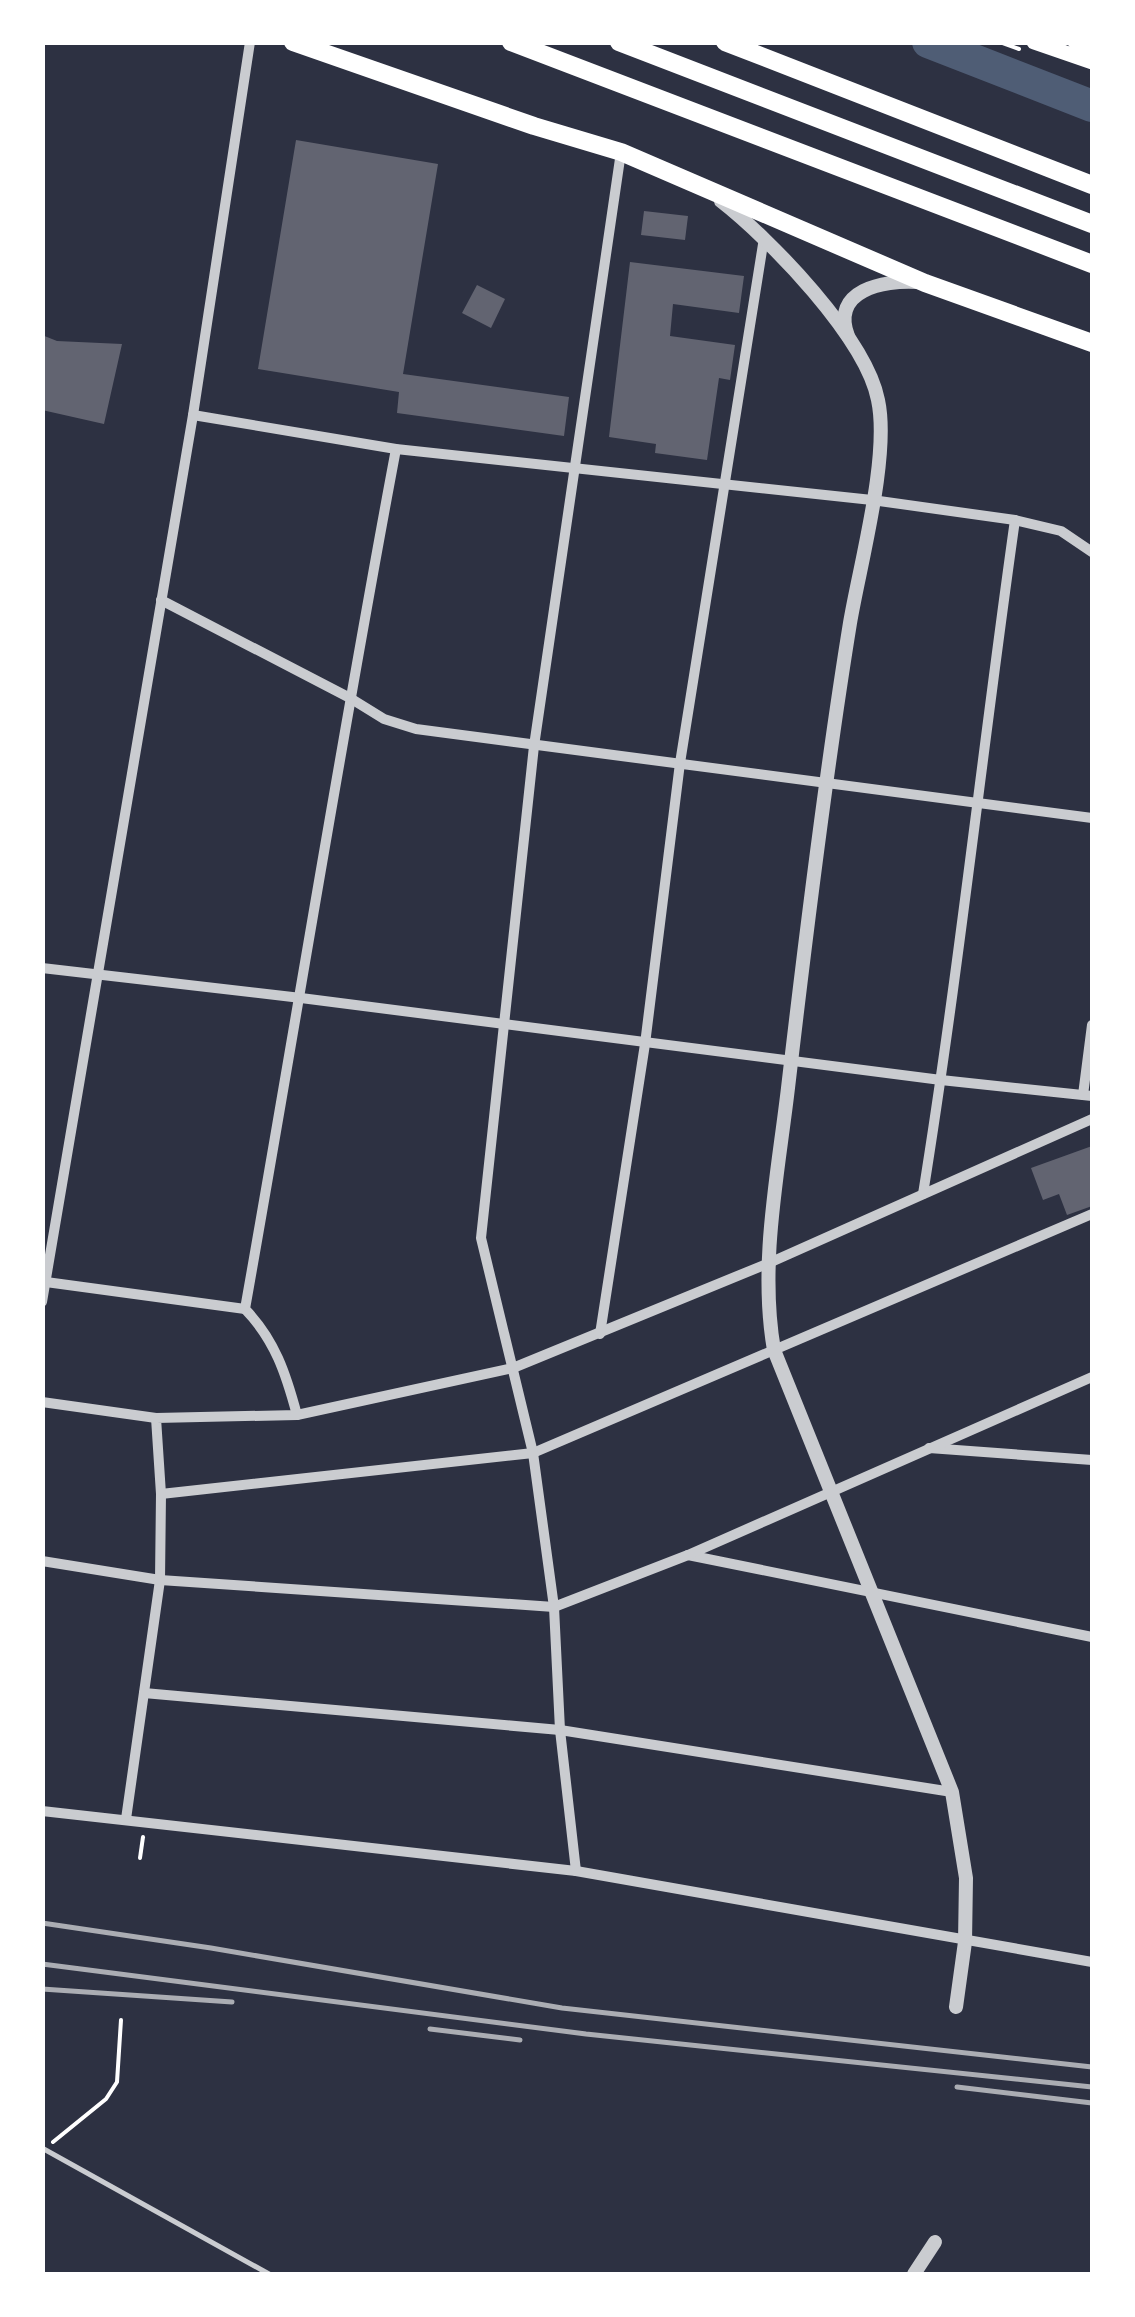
<svg xmlns="http://www.w3.org/2000/svg" width="1135" height="2317" viewBox="0 0 1135 2317" font-family="'Work Sans',sans-serif">
  <style>
    .lines { fill: none; stroke-linecap: round; stroke-linejoin: round }
    .river { stroke: #4f5d75; stroke-width: 32 }
    .building { fill: #626471 }
    .path { stroke: #fff; stroke-width: 4 }
    .service { stroke: #caccd0; stroke-width: 5 }
    .minor { stroke: #caccd0; stroke-width: 10 }
    .tertiary { stroke: #caccd0; stroke-width: 14 }
    .secondary { stroke: #fff; stroke-width: 15 }
    .trunk { stroke: #fff; stroke-width: 18 }
    .rail { stroke: #abadb3; stroke-width: 5 }
  </style>
  <rect width="100%" height="100%" fill="#2d3142"/>
  <g class="lines">
    <path class="river" d="M928,42L1092,106"/>
  </g>
  <g class="building">
    <path d="M296,140L438,164L403,374L569,397L564,436L397,413L399,392L258,369Z"/>
    <path d="M644,211L688,216L685,240L641,235Z"/>
    <path d="M630,262L744,276L739,313L673,304L670,336L735,345L730,380L719,378L707,460L655,453L656,444L609,437Z"/>
    <path d="M477,285L505,299L491,328L462,313Z"/>
    <path d="M42,335L57,341L122,344L104,424L42,410Z"/>
    <path d="M1092,1146V1206L1067,1215L1059,1194L1043,1200L1031,1168Z"/>
  </g>
  <g class="lines">
    <g class="path">
      <path d="M1000,42L1019,49"/>
      <path d="M140,1858L143,1837"/>
      <path d="M53,2142L106,2099L117,2082L121,2020"/>
    </g>
    <path class="service" d="M42,2148L269,2274"/>
    <g class="minor">
      <path d="M193,415L396,449L872,500L1015,520L1061,531L1092,552"/>
      <path d="M161,600L350,698L384,719L416,729L1092,818"/>
      <path d="M42,968L301,998L941,1080L1092,1096"/>
      <path d="M1083,1095L1092,1025"/>
      <path d="M923,1194C959,970 983,745 1015,520"/>
      <path d="M46,1282L245,1309"/>
      <path d="M42,1302L193,415L250,42"/>
      <path d="M600,1334L645,1044L680,763L764,238"/>
      <path d="M42,1402L156,1418"/>
      <path d="M297,1415C286,1374 275,1340 245,1309C296,1022 342,735 396,449"/>
      <path d="M929,1448L1092,1460"/>
      <path d="M161,1494L533,1453L1092,1214"/>
      <path d="M688,1555L1092,1637"/>
      <path d="M42,1561L160,1580L554,1607L688,1555L1092,1377"/>
      <path d="M144,1693L560,1730L952,1792"/>
      <path d="M42,1811L576,1871L1092,1962"/>
      <path d="M126,1819L160,1580L161,1494L156,1418L297,1415L513,1368L769,1263L1092,1119"/>
      <path d="M576,1871L560,1730L554,1607L533,1453L481,1238L534,746L621,152"/>
    </g>
    <g class="tertiary">
      <path d="M721,201C770,239 866,338 878,400C890,456 860,564 850,623C825,777 806,933 788,1088C778,1174 759,1264 774,1350L952,1792L966,1878L965,1942L956,2007"/>
      <path d="M848,336C830,290 884,280 917,282"/>
      <path d="M914,2274L935,2242"/>
    </g>
    <g class="secondary">
      <path d="M1034,42L1092,62"/>
      <path d="M1075,42L1092,48"/>
    </g>
    <g class="trunk">
      <path d="M293,42L534,126L621,152L925,283L1092,343"/>
      <path d="M511,42L1092,264"/>
      <path d="M619,42L1092,224"/>
      <path d="M725,42L1092,185"/>
    </g>
    <g class="rail">
      <path d="M42,1923L211,1948L562,2008L1092,2067"/>
      <path d="M42,1964L586,2034L1092,2087"/>
      <path d="M42,1989L232,2002"/>
      <path d="M430,2029L520,2040"/>
      <path d="M957,2087L1092,2103"/>
    </g>
  </g>
  <rect width="1135" height="2317" fill="none" stroke="#ffffff" stroke-width="90"/>
</svg>
